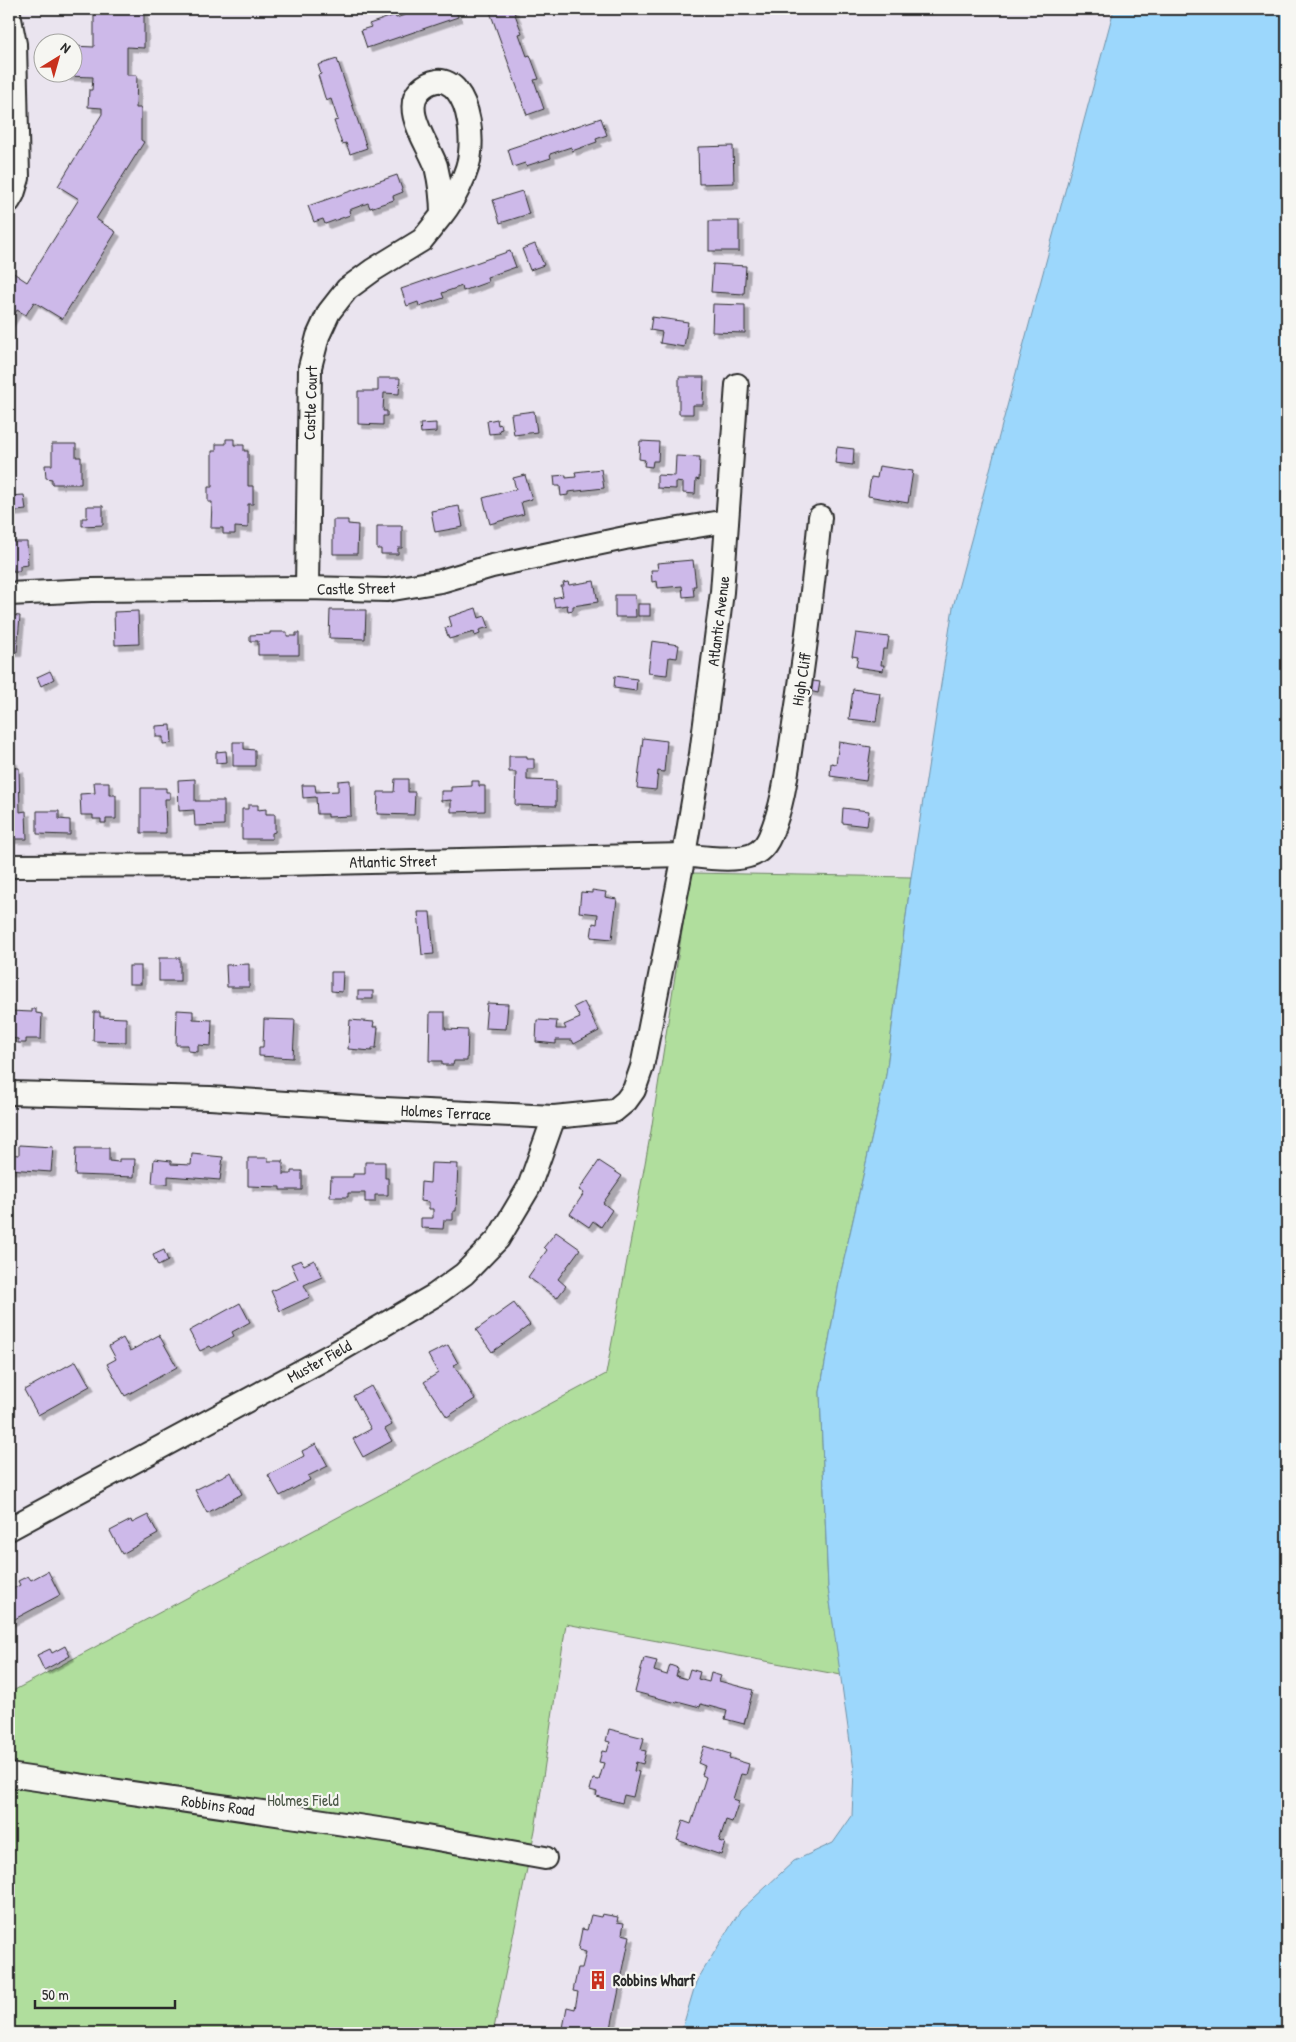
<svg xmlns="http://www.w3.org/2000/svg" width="1296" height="2042" viewBox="0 0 1296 2042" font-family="'Patrick Hand',sans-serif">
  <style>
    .green { fill: #b0de9d; stroke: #6e8464 }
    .water { fill: #9cd7fc; stroke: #6f92a8 }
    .building { fill: #cdb9e9; stroke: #2b2b2b; filter: url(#shadow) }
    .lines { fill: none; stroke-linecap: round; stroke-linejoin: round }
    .minor-casing { stroke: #2b2b2b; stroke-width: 26 }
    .minor { stroke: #f6f6f2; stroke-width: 22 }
    .labels { text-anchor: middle; stroke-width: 4.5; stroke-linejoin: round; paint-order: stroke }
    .street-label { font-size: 16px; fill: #2b2b2b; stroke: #f6f6f2 }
    .park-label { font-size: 16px; fill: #4c5848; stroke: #f6f6f2 }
    .poi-label { font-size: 16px; font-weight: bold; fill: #2b2b2b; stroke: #f6f6f2; text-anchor: start }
  </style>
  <defs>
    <filter id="shadow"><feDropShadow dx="4.5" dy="4.5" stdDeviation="0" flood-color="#0004"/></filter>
  </defs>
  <rect width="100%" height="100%" fill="#eae4ef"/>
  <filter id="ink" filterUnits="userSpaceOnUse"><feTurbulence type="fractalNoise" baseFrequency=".02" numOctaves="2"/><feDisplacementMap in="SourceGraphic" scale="10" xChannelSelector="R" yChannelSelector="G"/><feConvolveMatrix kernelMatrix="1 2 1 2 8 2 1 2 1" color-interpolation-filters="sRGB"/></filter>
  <g filter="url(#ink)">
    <path class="green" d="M691,873L911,877L886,1075L840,1277L820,1392L828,1588L841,1675L566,1624L535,1830L493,2033H9V1693L606,1374L651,1131Z"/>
    <path class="water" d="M1114,9H1287V2033H681L696,1982L740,1911L794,1861L833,1843L852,1816L854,1770L828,1588L820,1392L840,1277L886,1075L911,877L953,607Z"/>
    <g class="building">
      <path d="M94,9H144V48L127,47V75H137L136,108H141V140L144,142L96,219L116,232L62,319L34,302L26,315L17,310L9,323V270L27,282L79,199L58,186L102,114V108L88,107L89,90H92L93,77L65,76V72H72V46L94,47Z"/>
      <path d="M415,9H455L458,17L367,48L361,30L371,27L369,24L395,15L396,18L416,11Z"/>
      <path d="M489,9H513L522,33L519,34L527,56L530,55L539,79L534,80L544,109L527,115Z"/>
      <path d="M337,59L367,148L350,154L346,143L342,144L334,121L338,120L331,99L326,101L318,75L321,74L318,65Z"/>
      <path d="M601,118L607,135L596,139L597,142L572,151L571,147L550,154L551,158L526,166L525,163L513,167L508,149Z"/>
      <path d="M733,146L734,183L699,184L698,147Z"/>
      <path d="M397,175L403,192L393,196L394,200L370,208L368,203L349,210L350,215L325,224L323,219L314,222L308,206Z"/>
      <path d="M522,191L529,214L500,223L493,200Z"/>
      <rect x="709" y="221" width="30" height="30"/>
      <path d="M535,244L544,265L530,270L522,249Z"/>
      <path d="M510,251L516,267L487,277L488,282L463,291L462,286L442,293L444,298L419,306L418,302L407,306L401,289Z"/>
      <path d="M713,264L746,266L744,294L711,292Z"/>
      <path d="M713,304L745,305V333L712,332Z"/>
      <path d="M652,317L688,322L684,347L660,343L662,332L650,330Z"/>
      <path d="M679,377H704L703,405H693V414H679Z"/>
      <path d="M378,378H400L399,394L384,393L383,411H387V416H383V425L358,424V391H378Z"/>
      <path d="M534,411L537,432L514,435L511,414Z"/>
      <path d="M497,419L498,425L501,424L502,429L499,430L500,433L489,434L487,421Z"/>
      <path d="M436,423V432L421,433L420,424Z"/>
      <path d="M226,439H234V445H244V451H248V486H253V504H248V528L235,527V534H223V528H211L212,502H208V487H212V451H216V444H226Z"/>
      <path d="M640,441L659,442L658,461H653L652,467L644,466L645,460L639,459Z"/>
      <path d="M52,444H76V457H81V484H52V479L46,478L45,465H52Z"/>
      <path d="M837,447L854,449L853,465L835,463Z"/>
      <path d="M676,456L700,457L699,480L696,479L695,494L683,493V483L676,482V489L657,488V475L675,476Z"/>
      <path d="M879,466L913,471L908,503L868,496L871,477L877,478Z"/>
      <path d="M601,469L604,488L568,492V495L561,496L560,486H555L554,476L566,475V478L576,477L575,472Z"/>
      <path d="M525,475L532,499L521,502L524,514L490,524L483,498L516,489L513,478Z"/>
      <path d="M24,495L26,510L9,512V496Z"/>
      <path d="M87,506H103V525L82,526V518H87Z"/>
      <path d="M459,506L463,527L435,532L431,511Z"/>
      <path d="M333,520H348V524L358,525L357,554H333Z"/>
      <path d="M377,526H402V548H398V554H381V549H377Z"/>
      <path d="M9,542H27L28,565L20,566V571H13L12,567H9Z"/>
      <path d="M693,560L696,586H693L694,596L683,597L682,586L658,588L657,581L652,582L651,570H658L657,563Z"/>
      <path d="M594,581L598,602L573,606V610L568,611L567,605L555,607L553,598L563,596L561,586H564L563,583L568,582L569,585Z"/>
      <path d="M615,595H635L636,617H615Z"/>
      <rect x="638" y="604" width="12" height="12"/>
      <path d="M476,608L479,618L485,616L489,627L479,630L480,634L475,636L474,632L449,639L445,628L452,627L449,617Z"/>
      <path d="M330,610H366L365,639L329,638Z"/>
      <path d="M138,611L139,644L115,645L114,612Z"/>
      <path d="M9,615L20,616L17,652H9Z"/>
      <path d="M270,632H287V636H296V633H299V655H258V641H250V635L270,634Z"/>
      <path d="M856,633L889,637L887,649H883L881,665H884L883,671L856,667L858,657L852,656Z"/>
      <path d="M652,641L679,645L677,658L669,657L667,675L648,673Z"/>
      <path d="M50,671L54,679L41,686L37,677Z"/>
      <path d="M615,676L637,679L636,691L614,688Z"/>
      <path d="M807,680L820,682L818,693L805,690Z"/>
      <path d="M853,689L880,693L876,722L849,719Z"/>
      <path d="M171,725L172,743L163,744V737H156V726Z"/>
      <path d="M643,738L667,741L664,772L658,771L656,790L637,788Z"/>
      <path d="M233,742H244V749L255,750V766H233Z"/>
      <path d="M839,742L871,747L866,781L830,776L831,763L836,764Z"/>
      <path d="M226,751L227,762L216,763V752Z"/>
      <path d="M509,756H527V759H534V769H527V780L556,781V806L515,805L516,772H509Z"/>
      <path d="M9,760H13V768H19L20,812L26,811L27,839H9Z"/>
      <path d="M195,779V801H224V825L195,826L194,810L179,811L178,780Z"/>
      <path d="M395,779H408V792H415L414,815L377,814L378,792H394Z"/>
      <path d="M350,780L351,816L328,817V814H317L316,797L303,798L302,785H315L316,792L338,791V781Z"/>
      <path d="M472,781H479V786H485V811L451,812V800L441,801V791H451V787L472,786Z"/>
      <path d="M94,782H109V795H116V819H106V823H101V819H93V815H81L80,794L95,793Z"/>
      <path d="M141,788H166V792H170V799H165L166,833H141Z"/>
      <path d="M248,805H258V810L266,809V814H275V832L272,833V839H242V809H248Z"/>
      <path d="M843,808L869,811L867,826L842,823Z"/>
      <path d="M37,811H59V819L70,820V835L37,834Z"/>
      <path d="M592,890L606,892L605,897L617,899L612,939L591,937L593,923L597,924L598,914L579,912L581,892L592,893Z"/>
      <path d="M418,912H430L434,954L422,955Z"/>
      <rect x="159" y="958" width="21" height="23"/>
      <path d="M249,964V987H227L226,965Z"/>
      <rect x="129" y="966" width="12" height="18"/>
      <path d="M331,972H343L342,992L331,991Z"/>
      <rect x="358" y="991" width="15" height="8"/>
      <path d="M584,1002L599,1031L574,1044L572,1040H556V1044L536,1042L537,1020L557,1021L556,1029H566L564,1025L580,1018L574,1007Z"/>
      <path d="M487,1003L508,1004L506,1029L485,1028Z"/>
      <path d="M32,1009H36V1013L42,1014L41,1039H26V1043H18V1039L9,1038V1011L32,1012Z"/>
      <path d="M177,1010L193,1011V1019L212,1020L211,1046L198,1045V1052L188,1051V1045H176Z"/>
      <path d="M94,1012H100V1017L126,1018V1042L93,1041Z"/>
      <path d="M430,1012H445V1029L468,1030L467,1061H454L453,1065H442V1061H429Z"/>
      <path d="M264,1019L295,1020L293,1058L259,1056V1047H263Z"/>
      <path d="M350,1020L374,1022L373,1027H378L376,1048H372V1051L348,1049Z"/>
      <path d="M19,1145L53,1147L51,1172L9,1169V1154L19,1155Z"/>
      <path d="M76,1148H109V1161L119,1162V1159H135L134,1177L75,1175Z"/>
      <path d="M192,1154L223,1157L220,1180L168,1176V1184L152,1183L154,1159L171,1161V1164L191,1165Z"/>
      <path d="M248,1158H268V1161H283V1174H291V1171H302V1190H280V1187L248,1186Z"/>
      <path d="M599,1161L622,1176L603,1203L612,1210L601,1227L593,1221L589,1227L570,1214L584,1193L579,1190Z"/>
      <path d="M365,1162H385V1178H388V1195H375V1202H365V1193H348V1197H330L331,1177H353V1174H365Z"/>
      <path d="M431,1163L458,1164L456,1211H453V1220H444L443,1229L421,1228V1218H433V1209H429V1202L420,1201L421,1182L430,1183Z"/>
      <path d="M556,1232L580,1249L558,1279L566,1286L557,1298L528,1277L547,1250L544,1247Z"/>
      <path d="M164,1250L168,1261L158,1266L153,1255Z"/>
      <path d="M301,1260L304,1265L314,1260L322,1277L304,1285L310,1297L280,1311L271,1291L298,1279L291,1264Z"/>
      <path d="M240,1303L250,1322L232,1332L234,1336L212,1348L210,1346L200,1351L189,1331Z"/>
      <path d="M514,1303L530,1325L492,1352L476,1330Z"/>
      <path d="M159,1335L177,1367L125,1396L107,1364L116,1359L109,1346L123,1338L130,1351Z"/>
      <path d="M448,1345L458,1363L454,1365L475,1399L447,1417L424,1382L438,1373L428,1355Z"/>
      <path d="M76,1361L90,1386L38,1415L24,1390Z"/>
      <path d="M371,1386L392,1425L385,1429L392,1441L363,1457L353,1439L371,1429L353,1396Z"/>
      <path d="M316,1444L328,1466L308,1476L310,1480L280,1496L268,1475L304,1456L302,1451Z"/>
      <path d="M231,1472L242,1494L207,1513L195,1490Z"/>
      <path d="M148,1515L158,1534L122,1554L110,1531L131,1520L132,1523Z"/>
      <path d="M48,1571L60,1595L9,1622V1591L20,1585L18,1581L28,1576L31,1580Z"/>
      <path d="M65,1646L70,1656L44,1670L37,1655L50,1649L52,1653Z"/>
      <path d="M644,1658L657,1661L654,1671L667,1675L670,1665L678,1668L676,1676L687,1679L690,1669L700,1672L698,1679L709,1682L711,1673L721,1676L719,1681L753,1690L744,1724L725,1719L727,1711L701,1704L700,1707L677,1701V1703L635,1692Z"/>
      <path d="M609,1729L644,1738L641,1750L646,1751L643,1764L636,1762L634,1771L639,1772L633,1797L624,1795L622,1803L596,1796L597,1792L590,1790L593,1779L599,1780L604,1763L599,1762L602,1751L607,1752L610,1742L606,1741Z"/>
      <path d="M704,1746L730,1754L729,1758L749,1764L746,1775L741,1774L733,1799L739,1801L732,1822L726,1820L719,1841L725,1843L721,1855L677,1840L683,1821L691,1824L706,1777L702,1775L705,1766L698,1763Z"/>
      <path d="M602,1914L618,1917L617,1922L624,1923L622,1934L630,1936L610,2033H566L567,2029L563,2028L567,2007L575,2009L578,1992L573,1991L578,1968H582L586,1952L578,1950L582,1929L587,1930L591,1915L601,1917Z"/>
    </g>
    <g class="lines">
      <g class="minor-casing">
        <g id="minor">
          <path d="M9,14L15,44L18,178L13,194L9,201"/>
          <path d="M307,588L310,367L318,336L329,312L347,289L373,270L422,240L442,215C442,198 440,183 436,166C429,145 400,109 421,89C425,85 431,82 437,81C444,80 453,85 457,91C469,106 472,134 470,153C469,172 453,201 442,215"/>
          <path d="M9,594L91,590L307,588L387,590L441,581L492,566L625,538L727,521"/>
          <path d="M9,866L235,865L684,855C702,857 743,864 759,851C763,848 768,841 770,836C785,801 788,762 794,725C805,656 813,587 820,517"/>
          <path d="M9,1093L210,1098L364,1108L554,1117L614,1111L626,1101L634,1090L642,1067L684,855L701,754L722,592L737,385"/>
          <path d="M9,1529L337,1352L435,1295L464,1274L498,1239L529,1187L554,1117"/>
          <path d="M9,1775L392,1831L545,1858"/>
        </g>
      </g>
      <use href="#minor" class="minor"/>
    </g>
  </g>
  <defs>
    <g id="building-bare" transform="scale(1.5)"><path d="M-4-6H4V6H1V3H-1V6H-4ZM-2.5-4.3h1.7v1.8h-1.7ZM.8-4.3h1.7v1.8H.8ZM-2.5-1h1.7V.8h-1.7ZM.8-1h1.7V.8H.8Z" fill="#c8321e" stroke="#f6f6f2" stroke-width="2.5" paint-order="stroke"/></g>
  </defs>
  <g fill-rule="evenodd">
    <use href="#building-bare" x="598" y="1980"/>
  </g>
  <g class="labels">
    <g class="street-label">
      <text transform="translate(310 403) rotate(-88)" y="6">Castle Court</text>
      <text transform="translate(356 588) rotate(-1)" y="6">Castle Street</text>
      <text transform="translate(718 621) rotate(-83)" y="6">Atlantic Avenue</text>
      <text transform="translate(801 679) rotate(-81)" y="6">High Cliff</text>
      <text transform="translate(393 861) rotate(-1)" y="6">Atlantic Street</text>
      <text transform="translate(446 1112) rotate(3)" y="6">Holmes Terrace</text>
      <text transform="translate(319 1361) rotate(-29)" y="6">Muster Field</text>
      <text transform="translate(218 1805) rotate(8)" y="6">Robbins Road</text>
    </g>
    <g class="park-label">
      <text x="303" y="1806">Holmes Field</text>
    </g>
    <g class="poi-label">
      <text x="613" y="1986">Robbins Wharf</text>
    </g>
  </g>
  <rect width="1296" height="2042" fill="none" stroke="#f6f6f2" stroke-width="30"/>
  <rect x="15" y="15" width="1266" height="2012" fill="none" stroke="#2b2b2b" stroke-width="2" filter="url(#ink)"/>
  <g transform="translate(58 58) rotate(37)"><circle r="24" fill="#f6f6f2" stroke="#a5a5a2"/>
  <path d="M0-4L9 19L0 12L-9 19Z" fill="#c8321e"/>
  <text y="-8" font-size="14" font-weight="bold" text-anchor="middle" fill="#2b2b2b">N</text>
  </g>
  <path d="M35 2000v8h140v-8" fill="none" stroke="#2b2b2b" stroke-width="2.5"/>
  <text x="42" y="2000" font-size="15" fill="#2b2b2b" stroke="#f6f6f2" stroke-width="4" paint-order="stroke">50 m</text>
</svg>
